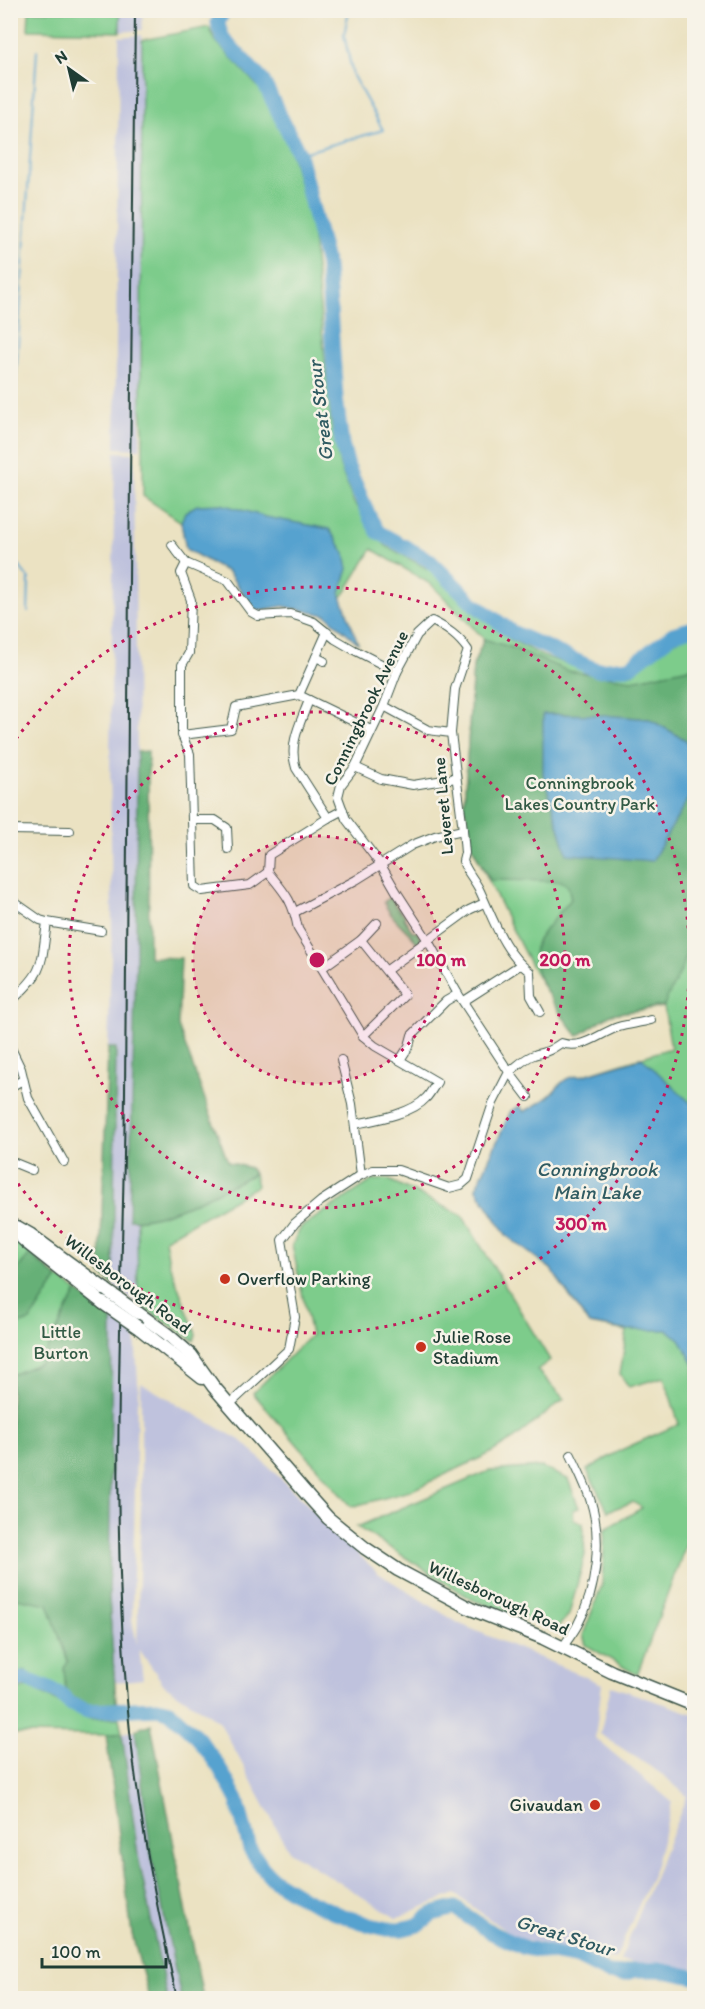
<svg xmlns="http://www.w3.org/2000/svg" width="705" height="2009" viewBox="0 0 705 2009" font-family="Itim,sans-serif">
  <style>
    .industrial { fill: #bfc2dd }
    .green { fill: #7dcc8b; stroke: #4e8460; stroke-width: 1.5 }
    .forest { fill: #66b077; stroke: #427656; stroke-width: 1.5 }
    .water { fill: #57a2cf; stroke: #3b7082; stroke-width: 1.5 }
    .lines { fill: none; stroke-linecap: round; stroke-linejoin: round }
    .stream { stroke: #57a2cf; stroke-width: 2 }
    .river { stroke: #57a2cf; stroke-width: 15 }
    .minor-casing { stroke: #3e5649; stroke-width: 10 }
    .primary-casing { stroke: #3e5649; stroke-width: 15 }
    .minor { stroke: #fff; stroke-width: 8 }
    .primary { stroke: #fff; stroke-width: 12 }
    .rail { stroke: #1f3d34; stroke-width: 2 }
    .primary-bridge-casing { stroke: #3e5649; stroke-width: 15; stroke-linecap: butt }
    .primary-bridge { stroke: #fff; stroke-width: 12 }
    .ring { fill: none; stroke: #c2185b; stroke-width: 3; stroke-dasharray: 3 6 }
    .poi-dot { fill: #c8321e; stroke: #f7f3e8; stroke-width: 2 }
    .labels { text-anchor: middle; stroke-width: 5; stroke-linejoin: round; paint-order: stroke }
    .street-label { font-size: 18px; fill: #1f3d34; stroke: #f7f3e8 }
    .park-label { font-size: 18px; fill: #325a45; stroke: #f7f3e8 }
    .poi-label { font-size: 18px; fill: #1f3d34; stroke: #f7f3e8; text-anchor: start }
    .water-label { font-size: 20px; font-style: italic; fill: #305b62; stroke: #f7f3e8 }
    .centre { fill: #c2185b; stroke: #f7f3e8; stroke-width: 3 }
    .ring-label { font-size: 18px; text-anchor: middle; font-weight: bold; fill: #c2185b; stroke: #f7f3e8; stroke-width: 5; stroke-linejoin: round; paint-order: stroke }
  </style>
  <rect width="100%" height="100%" fill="#f7f3e8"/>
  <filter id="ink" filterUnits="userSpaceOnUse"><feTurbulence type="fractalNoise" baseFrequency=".0167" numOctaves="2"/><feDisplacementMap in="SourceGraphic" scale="12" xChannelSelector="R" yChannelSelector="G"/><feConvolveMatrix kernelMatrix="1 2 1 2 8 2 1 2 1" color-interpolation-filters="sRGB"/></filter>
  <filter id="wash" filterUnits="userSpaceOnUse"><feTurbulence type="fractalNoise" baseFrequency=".008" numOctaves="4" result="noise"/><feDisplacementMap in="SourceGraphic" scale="24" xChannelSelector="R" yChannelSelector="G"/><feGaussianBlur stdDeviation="1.35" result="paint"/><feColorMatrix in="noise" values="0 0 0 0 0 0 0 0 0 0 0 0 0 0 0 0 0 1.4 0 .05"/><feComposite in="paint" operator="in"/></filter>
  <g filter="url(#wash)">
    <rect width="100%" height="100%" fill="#ebe2c2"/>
    <g class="industrial">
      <path d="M120,11H143L142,30L120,32Z"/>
      <path d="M141,35L142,40L140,449L115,448L119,47V37Z"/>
      <path d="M115,452L134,453L137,752L136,957L129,1219L137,1220L138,1304L113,1285L116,1048H108L112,929L110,750Z"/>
      <path d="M112,1319L135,1334L139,1399L137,1404L132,1620L137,1644L141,1508V1383L243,1442L378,1573L460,1624L602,1684L595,1738L672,1802L655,1868L615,1960L514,1937L455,1894L396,1918L289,1851L219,1721L164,1685L139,1649L143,1679L115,1682L109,1599L108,1529Z"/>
      <path d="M611,1686L694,1714V1969L620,1961L687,1796L663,1775L600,1734Z"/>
      <path d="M135,1730L142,1790L163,1915L181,1998H167L138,1856L122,1733Z"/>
    </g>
    <g class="green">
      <path d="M29,11H120V32L28,30Z"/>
      <path d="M209,27L215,40L261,90L289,145L312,228L331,421L340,466L354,503L386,546L439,575L508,638L542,656L587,670L632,674C650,659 670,639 694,634V1009L691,1026L694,1034V1529H692L637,1675L586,1645L583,1635L602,1585L605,1529L642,1508L633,1502L608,1511L587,1470L619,1451L679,1424L664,1377L629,1387L620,1374L627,1331L589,1324L551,1269L507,1236L476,1188L511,1111L520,1106L524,1112C532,1107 542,1102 549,1096C561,1085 563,1076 581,1076L671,1048L664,1007L611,1014L578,1036C530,979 503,905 468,839L470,829L464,806L473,666L484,639L432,585L372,549L345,593L326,615L283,606L256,611L228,572L186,549L181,522L143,496V431L141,407L142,40Z"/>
      <path d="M392,896C392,905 400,910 405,915L404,918L412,931L417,932L421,940L418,944C408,929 390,919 384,902Z"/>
      <path d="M254,1174L257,1186L165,1239L169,1263L196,1334L194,1341L138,1304L137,1220C178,1212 216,1192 254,1174Z"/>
      <path d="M387,1179L462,1215L550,1360L537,1370L564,1399L515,1438L489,1454L410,1491L351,1507L253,1393L311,1335L292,1245L301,1227L373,1180Z"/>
      <path d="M11,1235L58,1278L77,1291L112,1319L108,1529L109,1599L116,1703L91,1706L25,1671L11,1676Z"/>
      <path d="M541,1467L568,1479L579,1508L573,1510L574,1520L583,1523L585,1555L569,1615L555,1630L473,1600L357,1527L489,1471Z"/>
      <path d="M29,1687L90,1719L119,1718L122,1733L106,1735L11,1734V1691Z"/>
    </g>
    <g class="forest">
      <path d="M484,639L513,648L568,671L632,680L694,667V757L686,740L649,719L603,715L543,714L651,861L694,789V926C689,938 687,950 684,963C679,978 669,991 664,1006L611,1014L578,1036C562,1017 526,971 536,944C539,935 564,908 571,899L568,886L561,881L490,880L468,839L470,829L464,806L473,666Z"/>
      <path d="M148,751L149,957L181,958L178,1026L228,1162L250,1168L254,1174C223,1188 161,1224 129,1219L136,957L137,752Z"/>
      <path d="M108,1048H116L113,1285L100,1273V1267Z"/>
      <path d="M29,1255L58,1278L30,1321L11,1327V1277Z"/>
      <path d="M77,1291L112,1319L109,1599L116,1703L91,1706L66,1694L64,1668L68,1662L48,1604L10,1597L11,1375L40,1363Z"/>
      <path d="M151,1724L203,1998H181L151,1853L135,1730Z"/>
      <path d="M122,1733L138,1856L167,1998H149L132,1934L106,1735Z"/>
    </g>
    <g class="water">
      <path d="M221,504L266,517L329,529L345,553L348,569L340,593L358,643L326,615L283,606L256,611L228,572L186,549L181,522L185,512L197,505Z"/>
      <path d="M543,714L603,715L649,719L686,740L694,757V789L652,861L567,854L543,774Z"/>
      <path d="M642,1058L694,1106V1365L680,1339L667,1330H627L589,1324L551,1269L507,1236L476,1188L511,1111L520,1106L524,1112C532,1107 542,1102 549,1096C561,1085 563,1076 581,1076Z"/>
    </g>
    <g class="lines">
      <g class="stream">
        <path d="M10,45H11"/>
        <path d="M299,154L383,130L353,76L344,35L349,10"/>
        <path d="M10,469L37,50"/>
        <path d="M10,554L29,579L28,612"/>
      </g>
      <g class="river">
        <path d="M226,10L223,12L218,22L219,28L223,38L263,81L299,154L327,265L336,398L342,444L348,467L370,518L378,532L429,560L474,604L512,632L597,670L630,667L673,634L694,628"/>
        <path d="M10,1683L24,1679L40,1685L58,1693L71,1704L88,1711L157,1708L169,1711L198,1738L219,1767L237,1800L250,1849L262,1867L274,1880L305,1899L341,1915L370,1925L387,1929H402L418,1925L432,1914L455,1908L492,1933L525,1948L578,1958L608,1973L622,1974L635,1970H659L694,1977"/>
      </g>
    </g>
  </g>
  <g filter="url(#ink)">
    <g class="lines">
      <g class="minor-casing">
        <g id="minor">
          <path d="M172,545L186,563L228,581L251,612L258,616L290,614L300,617L314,622L335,639L354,650L397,672"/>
          <path d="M186,563L181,573L191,600L189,653L182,665V735L190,754L194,886L202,891L250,885L268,872"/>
          <path d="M316,657L324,661"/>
          <path d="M299,695L327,632"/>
          <path d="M309,700C301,722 288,744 296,768L328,818L343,810"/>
          <path d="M384,706L428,730L451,733"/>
          <path d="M182,735L231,729L236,707L299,695L371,730"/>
          <path d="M355,767L381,779L413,785L456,778"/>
          <path d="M192,820H215L227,828L228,849"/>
          <path d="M10,830L70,831"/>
          <path d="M268,872C286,894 293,901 298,929L363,1036L375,1046L437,1082C433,1088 430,1094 426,1098C412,1114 375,1120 355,1124"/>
          <path d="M268,872L269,855L328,818"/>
          <path d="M10,899L40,920L47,922C41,966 45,971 10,1002"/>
          <path d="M295,912L356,880L412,845L435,836L463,830"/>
          <path d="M47,922L101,931"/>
          <path d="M361,940L377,923"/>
          <path d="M322,968L361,940L405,995L363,1036"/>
          <path d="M387,970L469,910L484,903"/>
          <path d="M464,1001L520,965"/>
          <path d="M10,1046L21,1069L28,1098L64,1162"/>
          <path d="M341,1060L352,1104L361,1175"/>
          <path d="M400,1060L409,1046L412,1035L446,1001L458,994"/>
          <path d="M10,1087L23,1080"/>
          <path d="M528,1097L509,1072C516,1067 526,1057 534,1055C548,1051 548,1052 561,1043C584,1050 598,1034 618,1027C629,1024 640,1023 651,1020"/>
          <path d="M10,1161L32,1170"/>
          <path d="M230,1404L289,1349L295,1317L282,1240L295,1223L321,1201L361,1175L373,1170H398L449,1188L461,1185L468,1179L493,1103L509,1072L458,994L427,939L396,891L381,865L346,819L338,797L341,785L355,767L384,706L397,672L417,635L432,621C448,629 458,636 468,650L455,689L451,733L463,830L465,853L463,861C466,871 474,879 479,889C493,918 503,952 530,972L531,996L540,1012"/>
          <path d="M563,1647C568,1639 574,1632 578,1624C597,1590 602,1538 591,1502C586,1485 578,1470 571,1455"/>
        </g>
      </g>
      <g class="primary-casing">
        <g id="primary">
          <path d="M10,1227L26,1242L103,1303"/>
          <path d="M17,1227L31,1235L106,1290"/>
          <path d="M138,1313L167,1334L191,1355L213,1386L310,1498L328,1518L365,1548L398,1570L471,1609L543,1638L612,1672L694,1705"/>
          <path d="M139,1328L202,1378"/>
        </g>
      </g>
      <use href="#minor" class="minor"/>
      <use href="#primary" class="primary"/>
      <path class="rail" d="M135,10C131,371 127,731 125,1092C123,1285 111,1479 125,1673C132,1783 153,1891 177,1998"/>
      <g class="primary-bridge-casing">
        <g id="primary-bridge">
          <path d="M106,1290L138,1313"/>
          <path d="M103,1303L139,1328"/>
        </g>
      </g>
      <use href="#primary-bridge" class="primary-bridge"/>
    </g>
  </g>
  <circle cx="317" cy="960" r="124" fill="#c2185b" fill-opacity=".12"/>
  <g class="ring">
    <circle cx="317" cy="960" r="124"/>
    <circle cx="317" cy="960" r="248"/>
    <path d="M11 746A373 373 0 1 1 11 1174"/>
  </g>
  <g class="poi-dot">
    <circle cx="225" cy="1279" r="6"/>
    <circle cx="421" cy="1347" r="6"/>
    <circle cx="595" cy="1805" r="6"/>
  </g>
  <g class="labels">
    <g class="street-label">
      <text transform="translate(366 708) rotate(-64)" y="6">Conningbrook Avenue</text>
      <text transform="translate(443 806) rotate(-95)" y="6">Leveret Lane</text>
      <text transform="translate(128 1284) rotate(37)" y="6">Willesborough Road</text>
      <text transform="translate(499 1598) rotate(25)" y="6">Willesborough Road</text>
    </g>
    <g class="park-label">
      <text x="580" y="789">Conningbrook<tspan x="580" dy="21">Lakes Country Park</tspan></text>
      <text x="61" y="1338">Little<tspan x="61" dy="21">Burton</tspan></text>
    </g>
    <g class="poi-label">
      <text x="237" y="1285">Overflow Parking</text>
      <text x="433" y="1343">Julie Rose<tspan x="433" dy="21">Stadium</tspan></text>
      <text x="583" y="1811" text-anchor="end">Givaudan</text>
    </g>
    <g class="water-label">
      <text transform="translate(320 411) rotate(-97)" y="7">Great Stour</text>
      <text x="597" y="1176">Conningbrook<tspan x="597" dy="23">Main Lake</tspan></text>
      <text transform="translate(565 1935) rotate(17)" y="7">Great Stour</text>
    </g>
  </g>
  <circle cx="317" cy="960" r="9" class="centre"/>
  <g class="ring-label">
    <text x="441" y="966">100 m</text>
    <text x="565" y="966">200 m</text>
    <text x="581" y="1230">300 m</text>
  </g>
  <rect width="705" height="2009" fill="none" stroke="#f7f3e8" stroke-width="36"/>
  <g transform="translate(69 69) rotate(326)" stroke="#f7f3e8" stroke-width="4.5" paint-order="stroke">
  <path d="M0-4.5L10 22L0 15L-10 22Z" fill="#1f3d34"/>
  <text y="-9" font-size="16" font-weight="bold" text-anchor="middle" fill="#1f3d34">N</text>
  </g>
  <path d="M42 1958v9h124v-9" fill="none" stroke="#1f3d34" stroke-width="3"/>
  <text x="51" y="1958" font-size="18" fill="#1f3d34" stroke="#f7f3e8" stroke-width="4.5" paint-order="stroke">100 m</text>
</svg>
